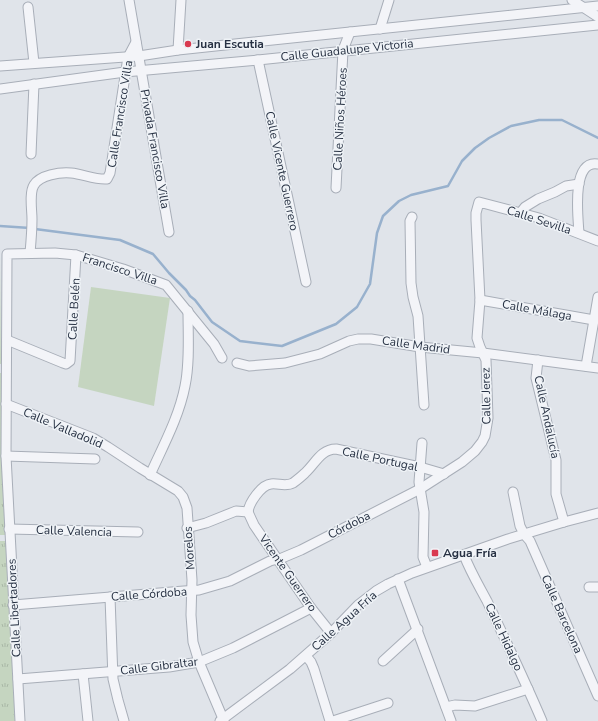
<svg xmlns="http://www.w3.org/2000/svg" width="598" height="721" viewBox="0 0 598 721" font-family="'Nunito Sans',sans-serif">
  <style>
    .grass { fill: url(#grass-tufts) }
    .pitch { fill: #c5d5c0 }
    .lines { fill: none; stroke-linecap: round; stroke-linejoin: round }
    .stream { stroke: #98b1cd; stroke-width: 2.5 }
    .minor-casing { stroke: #a8aeb8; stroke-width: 11 }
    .minor { stroke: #f3f4f8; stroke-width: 9 }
    .poi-dot { fill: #d93a50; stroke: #eff3f7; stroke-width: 1.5 }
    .labels { text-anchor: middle; stroke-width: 3; stroke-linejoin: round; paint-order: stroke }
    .poi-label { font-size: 12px; font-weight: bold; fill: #273143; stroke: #eff3f7; text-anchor: start }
    .street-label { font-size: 12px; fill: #273143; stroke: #eff3f7 }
  </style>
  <defs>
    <pattern id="grass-tufts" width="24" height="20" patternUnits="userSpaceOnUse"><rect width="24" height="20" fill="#c5d5c0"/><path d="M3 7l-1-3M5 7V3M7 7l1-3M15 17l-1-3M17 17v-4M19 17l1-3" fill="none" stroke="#a9b7a6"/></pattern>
  </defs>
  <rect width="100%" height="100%" fill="#e0e4ea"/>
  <g class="grass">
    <path d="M0,254L1,364H0Z"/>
    <path d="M0,373H2L6,535H0Z"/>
    <path d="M0,541H6L15,721H0Z"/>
  </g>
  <path class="pitch" d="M91,287L170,298L154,406L78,387Z"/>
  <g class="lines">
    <g class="stream">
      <path d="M0,226L30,228"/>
      <path d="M35,229L120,240L153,254L169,273L186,290L190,296L195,300L212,322L240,341L282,346L336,324L357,307L370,284L377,233L383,216L399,201L411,195L448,186L462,161L475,148L489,138L511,126L539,120H562L598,138"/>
    </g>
    <g class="minor-casing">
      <g id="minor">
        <path d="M129,0L169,232"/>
        <path d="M572,0L598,17"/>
        <path d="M28,7L34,63"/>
        <path d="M380,29L389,0"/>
        <path d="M178,50L181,0"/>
        <path d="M258,60L306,282"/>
        <path d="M0,66L139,56L178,50L598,6"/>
        <path d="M0,89L125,72L258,60L598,25"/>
        <path d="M31,154L34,84"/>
        <path d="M336,188L343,50L350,32"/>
        <path d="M521,212L525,207L538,199L555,192L566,186L579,184"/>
        <path d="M412,217L410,221L411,283L413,297L418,316L424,405"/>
        <path d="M579,233C578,217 571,159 598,164"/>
        <path d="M30,253C31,242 32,230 32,219C32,210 29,193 34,185C40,175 60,172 71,173C83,174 95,180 107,179L110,173L128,57L136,42"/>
        <path d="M480,300L594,320"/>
        <path d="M7,340L63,363L66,364L70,361L76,255"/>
        <path d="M538,360L536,378L556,460V494L564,522"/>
        <path d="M237,363L249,366L285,363L320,354L349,341L358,339H371L420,347L483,353L598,368"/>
        <path d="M586,366L598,297"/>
        <path d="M6,404L93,438L108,447L140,468L178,491L183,497L187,508L192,580L191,615L193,642L199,662L224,721"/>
        <path d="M422,443L419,482L424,512L423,557L427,567"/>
        <path d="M6,456L95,459"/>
        <path d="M150,475C163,446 179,417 185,386C190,362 188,335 188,311"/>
        <path d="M513,492L520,526L524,534L530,541L598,696"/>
        <path d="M248,512C249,503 261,485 271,484C278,483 286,487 293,483C297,480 302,476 305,473C315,464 321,449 336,449L420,467L444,474"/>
        <path d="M248,512L254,525L311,608L331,633"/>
        <path d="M187,528L206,523L236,511L248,512"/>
        <path d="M9,529L138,532"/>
        <path d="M464,555C470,571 479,586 487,601C506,641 525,681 542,721"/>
        <path d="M398,579L451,721"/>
        <path d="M589,587H598"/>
        <path d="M110,597L113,679L118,700L124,721"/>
        <path d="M13,605L184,591L199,590L230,581L270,561L282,558L301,550L420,489L462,462L475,451L482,442L485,436L488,418L486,360L480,347L477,338L480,300L476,220V213L479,202L539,218L598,241"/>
        <path d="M306,656L311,662L314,669L330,721"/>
        <path d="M383,661L418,629"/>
        <path d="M83,674L88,721"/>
        <path d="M18,679L169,667L199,662L233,648L311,608"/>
        <path d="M446,707L455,705L475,706L528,689"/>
        <path d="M20,721L6,456L7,254L55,253L76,255L123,269L166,285L214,344L222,358"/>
        <path d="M220,721L290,669L331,633L358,605L376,591L388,584L412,573L508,539L564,522L598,513"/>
        <path d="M333,721L388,703"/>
      </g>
    </g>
    <use href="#minor" class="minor"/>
  </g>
  <g class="poi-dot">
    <circle cx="188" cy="44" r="4"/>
    <rect x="431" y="549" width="8" height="8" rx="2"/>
  </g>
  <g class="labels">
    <g class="poi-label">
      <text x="196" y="48">Juan Escutia</text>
      <text x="443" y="557">Agua Fría</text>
    </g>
    <g class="street-label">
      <text transform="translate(347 50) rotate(-6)" y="4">Calle Guadalupe Victoria</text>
      <text transform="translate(120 114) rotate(-81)" y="4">Calle Francisco Villa</text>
      <text transform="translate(340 119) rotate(-87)" y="4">Calle Niños Héroes</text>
      <text transform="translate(155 149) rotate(80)" y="4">Privada Francisco Villa</text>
      <text transform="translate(282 171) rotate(78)" y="4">Calle Vicente Guerrero</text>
      <text transform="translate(539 220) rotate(18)" y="4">Calle Sevilla</text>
      <text transform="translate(120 269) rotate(18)" y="4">Francisco Villa</text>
      <text transform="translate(74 309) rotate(-87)" y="4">Calle Belén</text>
      <text transform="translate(537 310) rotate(10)" y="4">Calle Málaga</text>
      <text transform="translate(416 345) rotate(8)" y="4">Calle Madrid</text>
      <text transform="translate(486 396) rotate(-91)" y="4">Calle Jerez</text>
      <text transform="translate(547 417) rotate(78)" y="4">Calle Andalucía</text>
      <text transform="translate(63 428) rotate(23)" y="4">Calle Valladolid</text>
      <text transform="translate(380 459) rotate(12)" y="4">Calle Portugal</text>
      <text transform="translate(349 525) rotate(-27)" y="4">Córdoba</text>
      <text transform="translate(74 531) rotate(2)" y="4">Calle Valencia</text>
      <text transform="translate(189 548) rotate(-94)" y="4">Morelos</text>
      <text transform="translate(288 573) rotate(55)" y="4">Vicente Guerrero</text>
      <text transform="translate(149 594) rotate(-4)" y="4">Calle Córdoba</text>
      <text transform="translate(14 608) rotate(-93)" y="4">Calle Libertadores</text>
      <text transform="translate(562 614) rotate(66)" y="4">Calle Barcelona</text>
      <text transform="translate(344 621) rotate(-42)" y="4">Calle Agua Fría</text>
      <text transform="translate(504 637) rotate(65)" y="4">Calle Hidalgo</text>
      <text transform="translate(159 666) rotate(-7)" y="4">Calle Gibraltar</text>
    </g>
  </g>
</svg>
